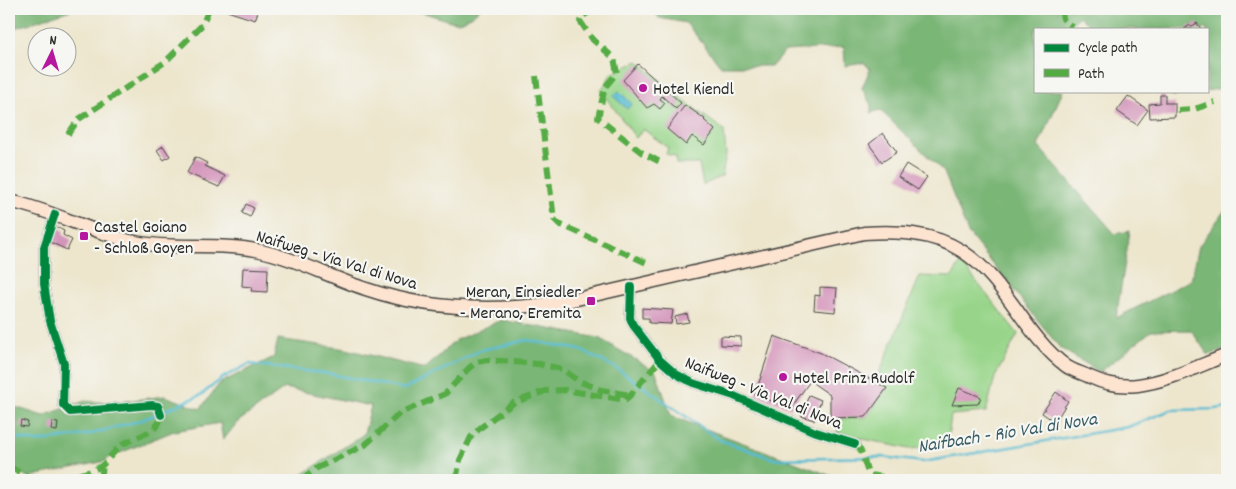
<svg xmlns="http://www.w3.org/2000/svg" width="1236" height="489" viewBox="0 0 1236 489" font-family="Dekko,sans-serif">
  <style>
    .green { fill: #98d58a; stroke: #62805a }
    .forest { fill: #7ab676; stroke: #527050 }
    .water { fill: #54bbd2; stroke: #40737e }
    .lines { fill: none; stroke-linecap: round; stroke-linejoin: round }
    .stream { stroke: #54bbd2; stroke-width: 2.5 }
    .building { fill: #d495bb }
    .street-casing { stroke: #484743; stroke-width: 11 }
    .secondary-casing { stroke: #484743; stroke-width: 15 }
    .street { stroke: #fff; stroke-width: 9 }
    .secondary { stroke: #fde4d1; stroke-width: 12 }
    .quiet { stroke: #54ab44; stroke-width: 6; stroke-dasharray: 12 6; stroke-linecap: butt }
    .cycleway-casing { stroke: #f6f6f2; stroke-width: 11 }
    .cycleway { stroke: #00873e; stroke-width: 8 }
    .poi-dot { fill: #b5179e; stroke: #f6f6f2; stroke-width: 2 }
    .labels { text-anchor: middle; stroke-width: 4.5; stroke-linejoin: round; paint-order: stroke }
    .poi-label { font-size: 18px; fill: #2b2b2b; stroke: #f6f6f2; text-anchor: start }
    .street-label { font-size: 18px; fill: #2b2b2b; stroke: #f6f6f2 }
    .water-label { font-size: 19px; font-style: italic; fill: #395d65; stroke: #f6f6f2 }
  </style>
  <rect width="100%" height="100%" fill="#f6f6f2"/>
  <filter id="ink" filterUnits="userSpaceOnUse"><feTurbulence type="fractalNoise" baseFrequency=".02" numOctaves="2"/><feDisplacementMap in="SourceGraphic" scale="10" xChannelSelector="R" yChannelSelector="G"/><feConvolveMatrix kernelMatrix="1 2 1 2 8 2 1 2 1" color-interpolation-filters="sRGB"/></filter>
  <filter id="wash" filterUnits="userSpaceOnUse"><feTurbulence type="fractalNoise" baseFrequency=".0096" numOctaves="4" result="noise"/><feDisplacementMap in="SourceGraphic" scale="20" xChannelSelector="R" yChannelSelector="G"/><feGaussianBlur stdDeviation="1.12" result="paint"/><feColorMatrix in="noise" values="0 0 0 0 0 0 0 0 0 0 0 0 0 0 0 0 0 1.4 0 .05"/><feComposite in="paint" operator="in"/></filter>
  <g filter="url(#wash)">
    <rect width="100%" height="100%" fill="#ede6cd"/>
    <g class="green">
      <path d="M638,61L684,101L724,130L726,155L722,176L703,185L699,164H676V157L666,154L668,148L643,129L636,138L601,91L611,74Z"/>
      <path d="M961,262L1018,334L995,377L986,412L951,415L947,446L909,449L837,433L838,429L830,419L866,417L887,388L876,381L920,276L952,277Z"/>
    </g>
    <g class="forest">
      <path d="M9,9H74L9,30Z"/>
      <path d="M409,9H480C474,14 465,22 456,22C445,21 423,11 409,9Z"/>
      <path d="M653,9H1227V87L1207,91V29H1093L1079,16L1067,29H1035V91H1063L1038,146L1115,234L1130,231L1116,318L1191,280L1199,246L1227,207V349L1208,355L1191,330L1151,331L1100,372L1060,348L968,233L944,172L880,110L871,113V105L862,88L870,69L864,63L845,66L844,47L785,51L772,66H721L686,23L659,18Z"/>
      <path d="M1167,91H1204L1173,96Z"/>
      <path d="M501,320L599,338L656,372L671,416L842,480H294L364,434L371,406L285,388L239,421L223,440L220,423L174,431L110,457L106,461L28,477L9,467V405L43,416L85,401L112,403L165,396L200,409L220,383L274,357L278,339L346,349L425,369L456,340Z"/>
    </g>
    <path class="water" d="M619,91L632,104L627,109L613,96Z"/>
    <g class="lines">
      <path class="stream" d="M9,436L36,442L91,434L142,420L201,395L224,377L249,364L330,374L405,389L481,350L528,340L580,350L616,368L720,440L774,459L883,457L923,462L1128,427L1171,410L1216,409L1227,407"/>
    </g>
    <g id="blocks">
      <g class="building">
        <path d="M228,9H259L255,20L227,11Z"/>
        <path d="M1197,23L1201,29H1184L1190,25L1191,27Z"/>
        <path d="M638,64L681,103L676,109L662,96L660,99L665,103L660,109L654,104L647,108L623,80Z"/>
        <path d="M1160,95H1165V103H1175V117L1150,118L1149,104L1160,103Z"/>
        <path d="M1128,96L1148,110L1137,125L1117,111Z"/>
        <path d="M685,105L705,119L704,120L715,130L704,145L692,136L686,145L667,129Z"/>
        <path d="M883,133L897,152L882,162L869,144Z"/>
        <path d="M163,146L170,156L164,160L157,150Z"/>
        <path d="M195,157L207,163L205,166L225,176L219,187L187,173Z"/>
        <path d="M906,164L927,177L918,190L898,177Z"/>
        <path d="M246,204L254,208L250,217L242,213Z"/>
        <path d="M55,226L64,231L63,235L72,240L67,250L48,241Z"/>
        <path d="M243,268L268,269L267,292L251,291L252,287L242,286Z"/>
        <path d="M820,287L837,288L835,312L814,310L815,295L820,296Z"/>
        <path d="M642,308L673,310L671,324L649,323V318H642Z"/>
        <path d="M687,314L689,322L676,324L675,317Z"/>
        <path d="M721,336L741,337V346L721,345Z"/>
        <path d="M774,336L821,353L887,388L866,417L830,418V395L810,381L791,408L755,395Z"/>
        <path d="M959,388L981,397L978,404L952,405Z"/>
        <path d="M1056,392L1068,401L1055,422L1042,413Z"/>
        <path d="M809,395L821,400L814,420L801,416Z"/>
        <path d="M21,420L28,422L27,427L20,426Z"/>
        <path d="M52,422L58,423L57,431L51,430Z"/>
      </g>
    </g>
  </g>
  <g filter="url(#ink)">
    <use href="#blocks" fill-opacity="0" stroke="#484743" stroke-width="1"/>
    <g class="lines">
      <g class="street-casing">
        <g id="street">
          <path d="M55,214L44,247V284L50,321L64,364L63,405L70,412L152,405L158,406L161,415"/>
          <path d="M631,287L630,318L633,325L660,360L676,374L693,383L734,396L813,431L855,444"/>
        </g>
      </g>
      <g class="secondary-casing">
        <path id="secondary" d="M9,201C53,210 91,233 135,242C174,250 216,242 256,250C293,257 329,277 366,289C431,311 501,312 568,301L864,233C897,231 933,232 962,251C1007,280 1024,335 1066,366C1073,371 1082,373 1090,377C1105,384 1121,387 1138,385C1169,381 1198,366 1227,355"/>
      </g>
      <use href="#street" class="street"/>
      <use href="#secondary" class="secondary"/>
      <g class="quiet">
        <path d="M594,9L583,16L580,21L593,40L614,58L617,73L605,87L598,118L641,152L664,164"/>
        <path d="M1063,9C1060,19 1065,22 1073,27"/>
        <path d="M536,76L554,219L559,224L647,263"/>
        <path d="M1178,110L1195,109L1215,102"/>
        <path d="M68,134L79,119L165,62L202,25L209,9"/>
        <path d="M855,444C865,451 863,466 870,475L904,480"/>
        <path d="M9,466C15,470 22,475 30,476C47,480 87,476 101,466C109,460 114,450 123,444C135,437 161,432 161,415"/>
        <path d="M101,480L103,465"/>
        <path d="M301,480L317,468L365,445L400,413L445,394L469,368L477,362L487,360L539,364L562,369L579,381L601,390L630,395"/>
        <path d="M456,480L460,460L471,437L480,428L513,403L545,391L564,390L626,400L660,360"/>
      </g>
      <g class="cycleway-casing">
        <g id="cycleway">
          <path d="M55,214L44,247V284L50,321L64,364L63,405L70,412L152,405L158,406L161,415"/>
          <path d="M631,287L630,318L633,325L660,360L676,374L693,383L734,396L813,431L855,444"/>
        </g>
      </g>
      <use href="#cycleway" class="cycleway"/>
    </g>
  </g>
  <g class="poi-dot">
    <circle cx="643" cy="88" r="5"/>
    <rect x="79" y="231" width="10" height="10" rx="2.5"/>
    <rect x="586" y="296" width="10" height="10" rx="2.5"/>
    <circle cx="783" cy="377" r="5"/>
  </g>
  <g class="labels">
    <g class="poi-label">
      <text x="653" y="94">Hotel Kiendl</text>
      <text x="94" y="232">Castel Goiano<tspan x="94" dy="21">- Schloß Goyen</tspan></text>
      <text x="581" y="297" text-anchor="end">Meran, Einsiedler<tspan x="581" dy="21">- Merano, Eremita</tspan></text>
      <text x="793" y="383">Hotel Prinz Rudolf</text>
    </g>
    <g class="street-label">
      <text transform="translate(337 259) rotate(17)" y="6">Naifweg - Via Val di Nova</text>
      <text transform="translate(764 392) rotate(22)" y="6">Naifweg - Via Val di Nova</text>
    </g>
    <g class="water-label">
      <text transform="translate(1007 431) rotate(-9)" y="7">Naifbach - Rio Val di Nova</text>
    </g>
  </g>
  <rect width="1236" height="489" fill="none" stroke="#f6f6f2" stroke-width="30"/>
  <rect x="1034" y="28" width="175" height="65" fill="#f6f6f2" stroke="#a5a5a2"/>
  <rect x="1044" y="44" width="25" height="8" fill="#00873e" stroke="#a5a5a2"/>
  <text x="1078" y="52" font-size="15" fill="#2b2b2b">Cycle path</text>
  <rect x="1044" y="69" width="25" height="8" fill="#54ab44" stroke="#a5a5a2"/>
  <text x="1078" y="78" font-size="15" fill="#2b2b2b">Path</text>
  <g transform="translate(52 52) rotate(5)"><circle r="24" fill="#f6f6f2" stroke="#a5a5a2"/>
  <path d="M0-4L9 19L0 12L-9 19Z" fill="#b5179e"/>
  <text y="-8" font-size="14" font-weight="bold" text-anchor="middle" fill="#2b2b2b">N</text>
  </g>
</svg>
